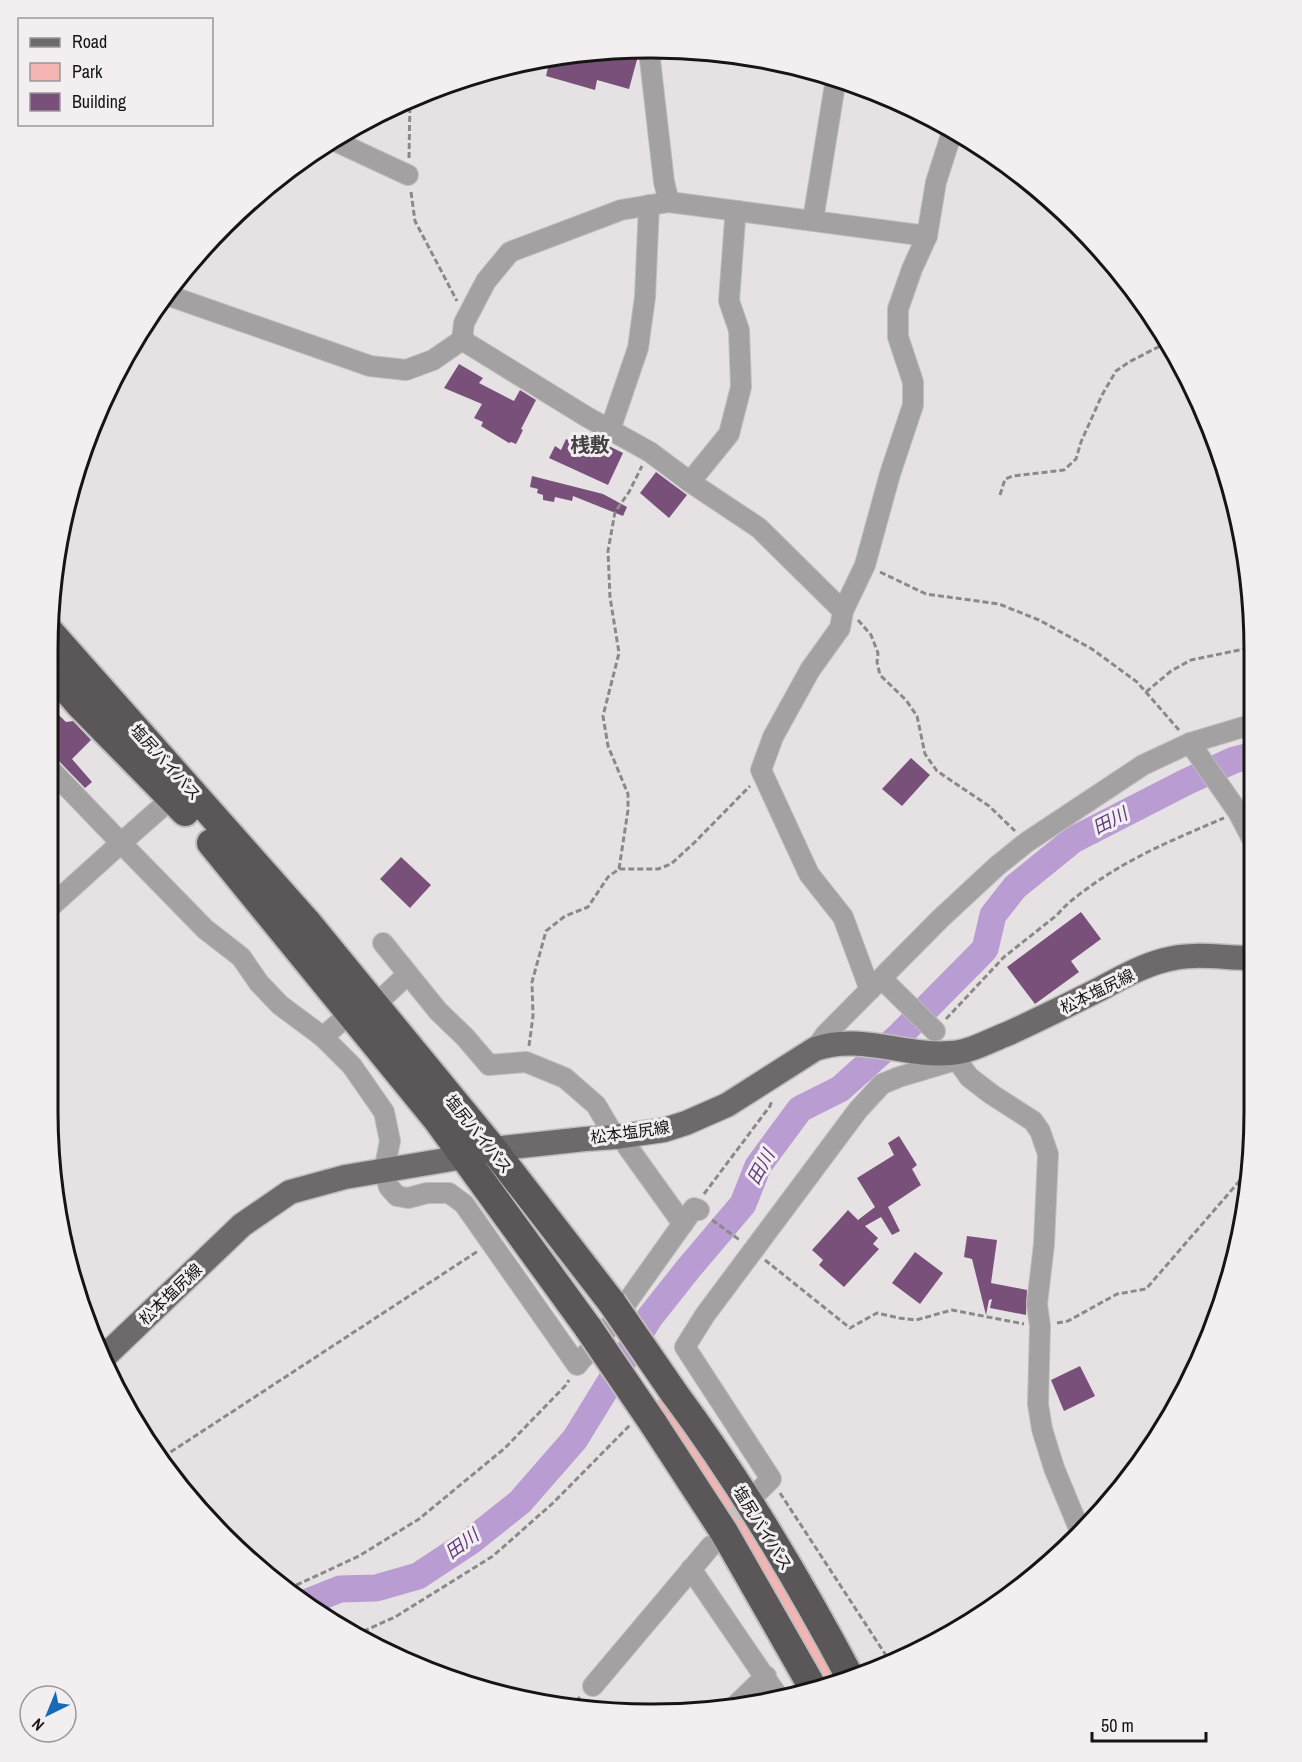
<svg xmlns="http://www.w3.org/2000/svg" width="1302" height="1762" viewBox="0 0 1302 1762" font-family="'Archivo Narrow','Noto Sans JP',sans-serif">
  <style>
    .green { fill: #f4b5b2 }
    .lines { fill: none; stroke-linecap: round; stroke-linejoin: round }
    .river { stroke: #b89cd2; stroke-width: 27 }
    .building { fill: #79507a }
    .minor-tunnel { stroke: #c7c3c5; stroke-width: 20; stroke-dasharray: 20 10; stroke-linecap: butt }
    .minor-casing { stroke: #c1bdbf; stroke-width: 22 }
    .major-casing { stroke: #c1bdbf; stroke-width: 27 }
    .highway-casing { stroke: #c1bdbf; stroke-width: 32 }
    .path { stroke: #8c898a; stroke-width: 3; stroke-dasharray: 6 3; stroke-linecap: butt }
    .minor { stroke: #a3a1a1; stroke-width: 20 }
    .major { stroke: #6e6a6b; stroke-width: 24 }
    .highway { stroke: #5b5758; stroke-width: 28 }
    .highway-bridge-casing { stroke: #c1bdbf; stroke-width: 32; stroke-linecap: butt }
    .highway-bridge { stroke: #5b5758; stroke-width: 28 }
    .labels { text-anchor: middle; stroke-width: 6; stroke-linejoin: round; paint-order: stroke }
    .street-label { font-size: 16px; fill: #161415; stroke: #f3eff1 }
    .water-label { font-size: 18px; font-style: italic; fill: #5e397c; stroke: #f3eff1 }
    .quarter-label { font-size: 20px; font-weight: bold; fill: #444142; stroke: #f3eff1 }
    .rim { fill: none; stroke: #161415; stroke-width: 3 }
  </style>
  <rect width="100%" height="100%" fill="#e6e2e4"/>
  <path class="green" d="M659,1399L689,1431L735,1499L842,1682L826,1686L656,1403Z"/>
  <g class="lines">
    <path class="river" d="M305,1603L340,1589L376,1588L418,1576L471,1541L520,1502L575,1439L650,1317L688,1269L743,1204L758,1166L800,1109L840,1089L899,1036L985,949L993,915L1015,887L1073,840L1186,782L1234,760L1250,756"/>
  </g>
  <g class="building">
    <path d="M612,49L624,50V52L638,56L629,89L597,80L595,90L546,76L550,59Z"/>
    <path d="M459,364L483,378L479,383L514,401L520,390L536,400L521,429L523,430L516,444L511,442L509,443L481,426L483,422L474,418L482,404L444,388Z"/>
    <path d="M566,439L593,452L599,441L623,453L608,485L549,458L555,446L561,450Z"/>
    <path d="M656,472L687,495L669,518L640,493Z"/>
    <path d="M532,476L603,494L627,507L623,516L573,496L572,501L555,497L554,502L543,500V495L537,493L538,489L530,487Z"/>
    <path d="M57,713L66,722L73,721L91,740L72,759L92,782L85,788L58,760L49,756V720Z"/>
    <path d="M911,758L930,775L902,806L882,789Z"/>
    <path d="M401,857L431,885L410,908L380,879Z"/>
    <path d="M1081,912L1101,939L1071,961L1079,972L1035,1004L1007,967Z"/>
    <path d="M899,1136L917,1165L912,1169L921,1185L888,1207L900,1231L892,1235L881,1217L865,1226L878,1238L873,1244L879,1249L844,1287L819,1265L823,1260L812,1250L848,1210L858,1220L875,1207L857,1178L894,1155L888,1143Z"/>
    <path d="M967,1236L997,1240L991,1283L1027,1290L1026,1315L990,1308L992,1299L989,1300L986,1315L972,1259L964,1257Z"/>
    <path d="M915,1252L943,1273L920,1304L892,1283Z"/>
    <path d="M1080,1366L1095,1396L1064,1411L1051,1380Z"/>
  </g>
  <g class="lines">
    <path class="minor-tunnel" d="M716,1540L756,1494"/>
    <g class="minor-casing">
      <g id="minor">
        <path d="M649,51L664,182L669,202"/>
        <path d="M335,141L408,175"/>
        <path d="M813,220L836,78"/>
        <path d="M167,295L370,366L406,370L433,360L462,340"/>
        <path d="M462,340L464,323L486,281L510,252L621,210L669,202L927,236"/>
        <path d="M462,340L587,417L650,452L690,482L759,528L843,611"/>
        <path d="M610,430L638,348L645,297L649,205"/>
        <path d="M690,482L729,434L741,387L739,330L729,301L735,220L738,211"/>
        <path d="M1190,743L1238,812L1251,837"/>
        <path d="M49,768L121,843L172,798"/>
        <path d="M49,908L121,843L205,929L241,957L259,983L280,1005L323,1037L352,1066L384,1112L390,1141L384,1171L389,1187L397,1196L408,1198L427,1193H449L464,1204L577,1365L610,1326L694,1208L699,1210"/>
        <path d="M383,943L438,1011L465,1037L489,1065L526,1062L565,1078L596,1105L615,1137"/>
        <path d="M882,979L935,1031"/>
        <path d="M870,990L843,917L809,874L761,770L773,737L810,670L840,628L843,611L865,565L890,474L913,405V382L898,337V309L912,269L927,236L936,182L953,129"/>
        <path d="M375,1005L408,974"/>
        <path d="M323,1037L339,1023"/>
        <path d="M815,1049L826,1034L940,919L997,866L1027,842L1143,765L1190,743L1250,725"/>
        <path d="M952,1053L969,1077L991,1094L1033,1121L1040,1131L1048,1154L1044,1244L1037,1304L1040,1326L1038,1404L1042,1429L1054,1468L1080,1531"/>
        <path d="M625,1136L627,1146L683,1224"/>
        <path d="M759,1491L771,1479L685,1347L705,1315L858,1110L882,1084L899,1077L956,1060"/>
        <path d="M691,1569L777,1695"/>
        <path d="M593,1686L711,1546"/>
        <path d="M737,1704L766,1676"/>
      </g>
    </g>
    <g class="major-casing">
      <path id="major" d="M105,1356L242,1225L290,1192L345,1177L464,1157L493,1149L585,1139L615,1137L664,1130L686,1123L727,1105L815,1049C860,1033 905,1057 951,1053C970,1052 989,1041 1007,1034C1038,1020 1068,1005 1098,990C1119,979 1141,966 1165,960C1192,952 1224,958 1251,958"/>
    </g>
    <g class="highway-casing">
      <g id="highway">
        <path d="M49,631L306,921L493,1149L612,1303"/>
        <path d="M49,669L79,704L185,812"/>
        <path d="M211,843L438,1121L589,1329"/>
        <path d="M674,1393C741,1483 799,1581 851,1679"/>
        <path d="M653,1423L724,1532L813,1688"/>
      </g>
    </g>
    <g class="path">
      <path d="M409,158L410,100"/>
      <path d="M411,192L415,221L457,301"/>
      <path d="M1000,495L1005,479L1013,476L1064,470L1076,459L1081,442L1102,395L1116,371L1129,362L1164,344"/>
      <path d="M880,572L926,594L999,604L1039,620L1092,649L1137,682L1179,730"/>
      <path d="M858,620L871,635L878,653L877,662L880,675L906,700L917,716L925,754L937,771L989,806L1015,831"/>
      <path d="M1146,692L1171,671L1191,660L1249,648"/>
      <path d="M619,869L628,810V794L608,746L603,716L619,653L610,597L608,551L615,512L629,492L642,466"/>
      <path d="M946,1019L1004,957L1057,915C1066,904 1077,896 1088,888C1130,857 1177,838 1224,818"/>
      <path d="M529,1046L533,1016L532,982L546,931L565,916L588,907L608,877L619,869H658L671,864L694,843L750,786"/>
      <path d="M704,1194L770,1106L772,1100"/>
      <path d="M712,1220L741,1241"/>
      <path d="M765,1260L850,1328L877,1313L899,1318L916,1320L952,1310L1024,1324"/>
      <path d="M1057,1323L1068,1321L1117,1294L1146,1289L1249,1170"/>
      <path d="M163,1457L478,1251"/>
      <path d="M780,1493L891,1663"/>
      <path d="M288,1589L359,1556L419,1519L505,1448L566,1385L569,1380"/>
      <path d="M355,1635L395,1617L493,1556L553,1503L630,1425"/>
      <path d="M571,1705L580,1697"/>
    </g>
    <use href="#minor" class="minor"/>
    <use href="#major" class="major"/>
    <use href="#highway" class="highway"/>
    <g class="highway-bridge-casing">
      <g id="highway-bridge">
        <path d="M612,1303L674,1393"/>
        <path d="M589,1329L653,1423"/>
      </g>
    </g>
    <use href="#highway-bridge" class="highway-bridge"/>
  </g>
  <g class="labels">
    <g class="street-label">
      <text transform="translate(166 762) rotate(48)" y="6">塩尻バイパス</text>
      <text transform="translate(1097 991) rotate(-26)" y="6">松本塩尻線</text>
      <text transform="translate(630 1132) rotate(-8)" y="6">松本塩尻線</text>
      <text transform="translate(479 1134) rotate(51)" y="6">塩尻バイパス</text>
      <text transform="translate(170 1294) rotate(-44)" y="6">松本塩尻線</text>
      <text transform="translate(763 1528) rotate(58)" y="6">塩尻バイパス</text>
    </g>
    <g class="water-label">
      <text transform="translate(1110 821) rotate(-27)" y="6">田川</text>
      <text transform="translate(761 1167) rotate(-61)" y="6">田川</text>
      <text transform="translate(462 1544) rotate(-36)" y="6">田川</text>
    </g>
    <g class="quarter-label">
      <text x="590" y="452">桟敷</text>
    </g>
  </g>
  <path d="M0 0H1302V1762H0ZM650 58H652A592 592 0 0 1 1244 650V1112A592 592 0 0 1 652 1704H650A592 592 0 0 1 58 1112V650A592 592 0 0 1 650 58Z" fill="#f3eff1" fill-rule="evenodd"/>
  <path class="rim" d="M650 58H652A592 592 0 0 1 1244 650V1112A592 592 0 0 1 652 1704H650A592 592 0 0 1 58 1112V650A592 592 0 0 1 650 58Z"/>
  <rect x="18" y="18" width="195" height="108" fill="#f3eff1" stroke="#9b9799" stroke-width="1.5"/>
  <rect x="30" y="38" width="30" height="9" fill="#6e6a6b" stroke="#9b9799" stroke-width="1.5"/>
  <text x="72" y="48" font-size="18" fill="#161415">Road</text>
  <rect x="30" y="63" width="30" height="18" fill="#f4b5b2" stroke="#9b9799" stroke-width="1.5"/>
  <text x="72" y="78" font-size="18" fill="#161415">Park</text>
  <rect x="30" y="93" width="30" height="18" fill="#79507a" stroke="#9b9799" stroke-width="1.5"/>
  <text x="72" y="108" font-size="18" fill="#161415">Building</text>
  <g transform="translate(48 1714) rotate(223)"><circle r="28" fill="#f3eff1" stroke="#9b9799" stroke-width="1.5"/>
  <path d="M0-4.5L10 22L0 15L-10 22Z" fill="#176ab8"/>
  <text y="-9" font-size="16" font-weight="bold" text-anchor="middle" fill="#161415">N</text>
  </g>
  <path d="M1092 1732v9h114v-9" fill="none" stroke="#161415" stroke-width="3"/>
  <text x="1101" y="1732" font-size="18" fill="#161415" stroke="#f3eff1" stroke-width="4.5" paint-order="stroke">50 m</text>
</svg>
